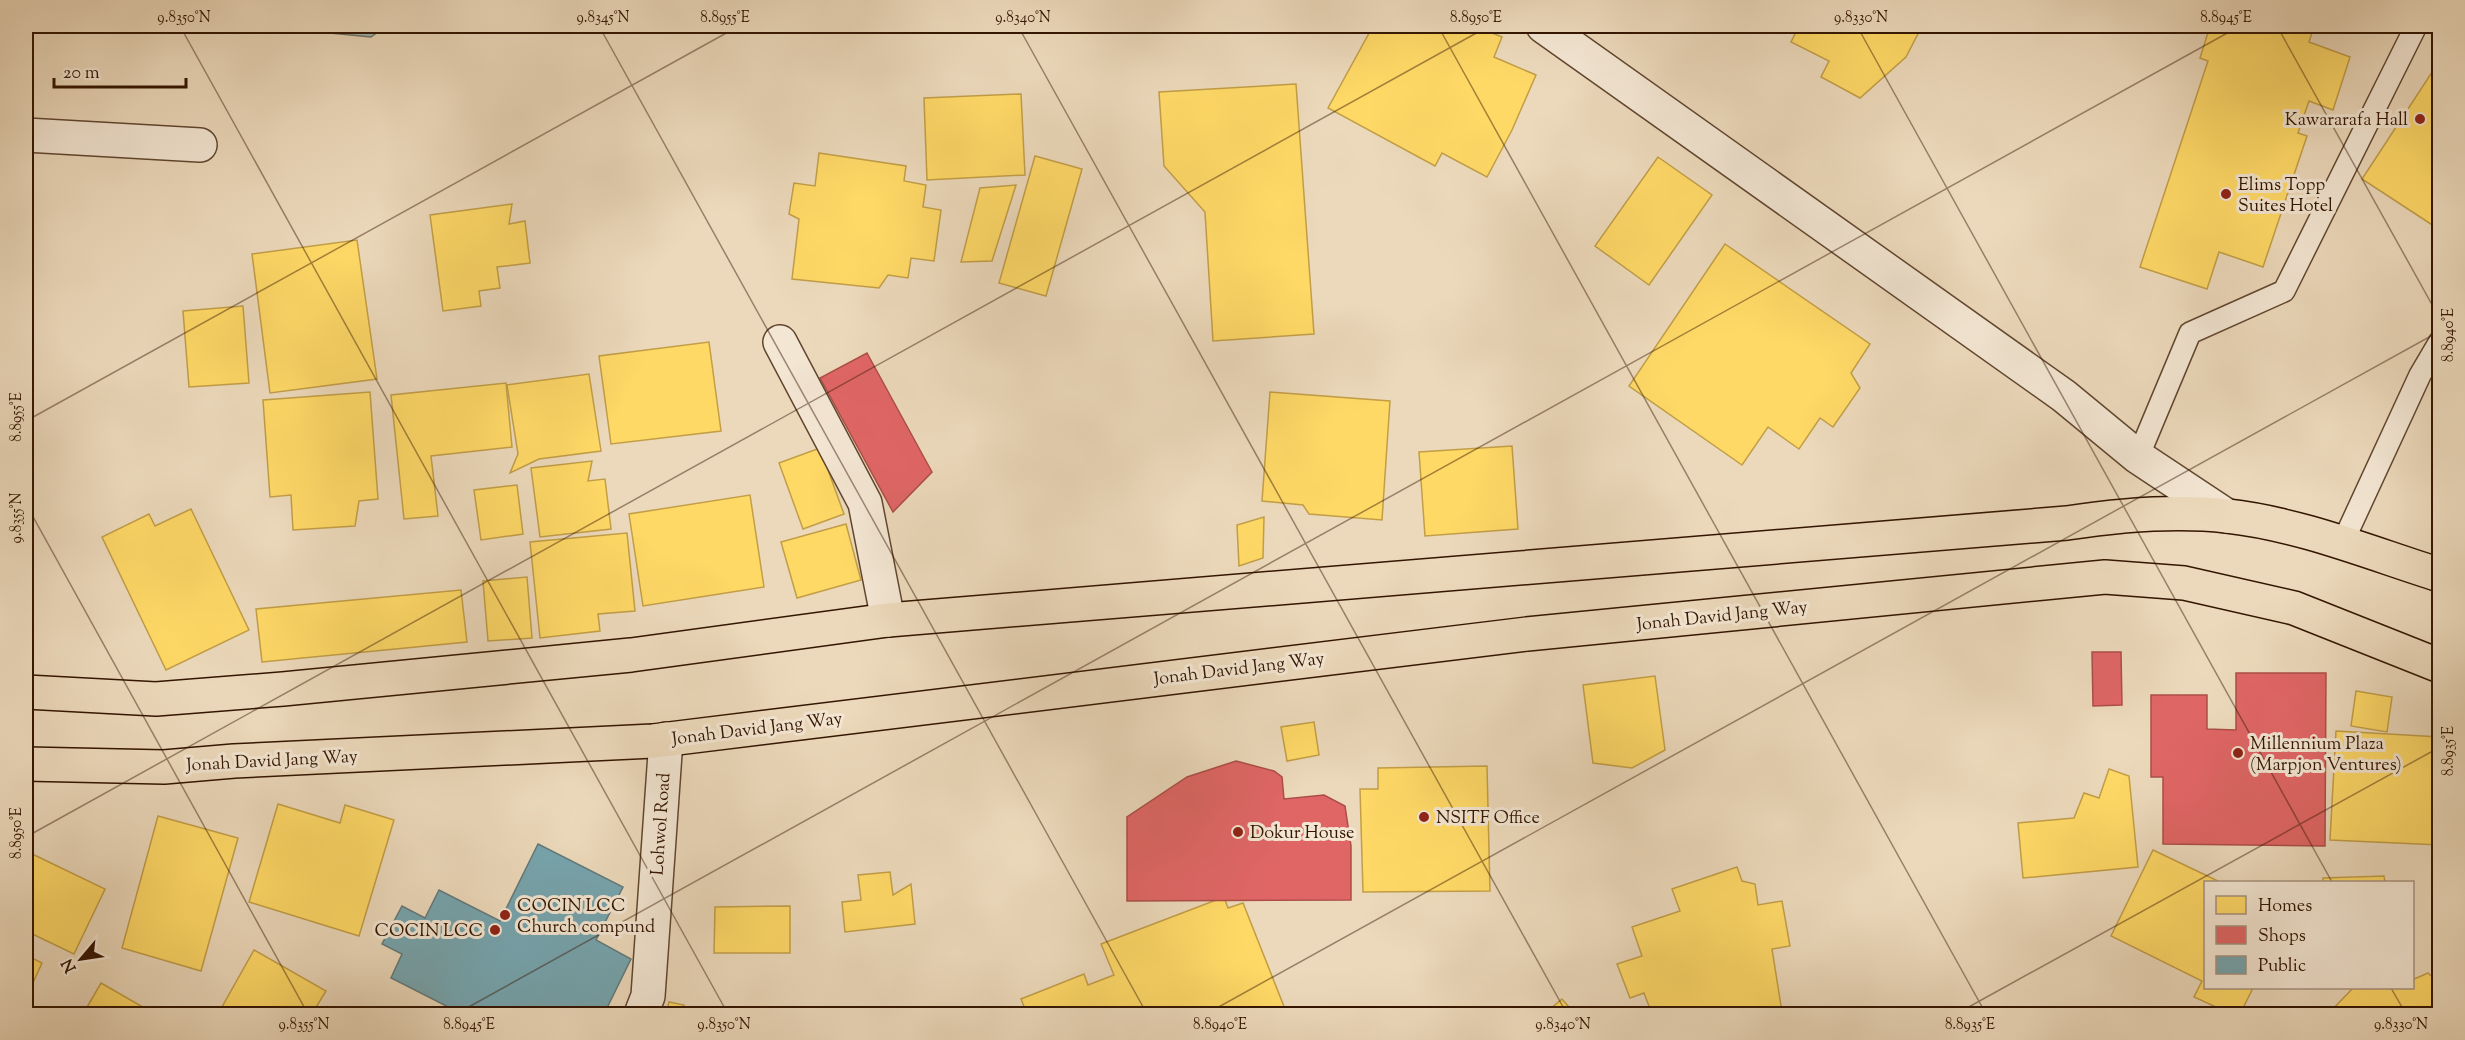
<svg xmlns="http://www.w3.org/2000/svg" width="2465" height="1040" viewBox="0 0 2465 1040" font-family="'Sorts Mill Goudy',serif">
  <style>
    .water { fill: #99b9b5; stroke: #70776d; stroke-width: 1.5 }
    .homes { fill: #ffd966; stroke: #c29e47; stroke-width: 1.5 }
    .shops { fill: #e06666; stroke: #ac4e47; stroke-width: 1.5 }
    .public { fill: #76a5af; stroke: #627a7a; stroke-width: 1.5 }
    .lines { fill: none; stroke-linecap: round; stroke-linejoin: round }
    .shore { stroke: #66675a; stroke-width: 1.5 }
    .service-casing { stroke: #61462f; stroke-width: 24 }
    .minor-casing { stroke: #61462f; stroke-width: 36 }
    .tertiary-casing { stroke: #61462f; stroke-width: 36 }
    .primary-casing { stroke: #331500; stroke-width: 36 }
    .service { stroke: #f3e6d3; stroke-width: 21 }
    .minor { stroke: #f3e6d3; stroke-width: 33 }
    .tertiary { stroke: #f3e6d3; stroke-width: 33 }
    .primary { stroke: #ecd9bb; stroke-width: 33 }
    .ticks { fill: none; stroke: #331500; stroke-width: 1.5; stroke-opacity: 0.45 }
    .poi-dot { fill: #8f2418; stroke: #f3e6d3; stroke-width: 2 }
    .labels { text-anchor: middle; stroke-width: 6; stroke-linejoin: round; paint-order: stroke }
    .poi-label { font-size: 18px; fill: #331500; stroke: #f3e6d3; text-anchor: start }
    .street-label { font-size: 18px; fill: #331500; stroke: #f3e6d3 }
    .neatline { fill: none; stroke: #331500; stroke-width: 2 }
    .ticks-label { font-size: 15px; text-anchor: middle; fill: #331500 }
  </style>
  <rect width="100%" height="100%" fill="#ecd9bb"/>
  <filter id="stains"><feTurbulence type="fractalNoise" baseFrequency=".00333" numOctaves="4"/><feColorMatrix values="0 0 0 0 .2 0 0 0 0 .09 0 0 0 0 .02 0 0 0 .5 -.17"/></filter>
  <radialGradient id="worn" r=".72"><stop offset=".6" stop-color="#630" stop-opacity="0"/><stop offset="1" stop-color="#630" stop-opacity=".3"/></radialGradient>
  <path class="water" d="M256,26H386L371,37Z"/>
  <g class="homes">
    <path d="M1373,26H1475L1502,37L1494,57L1536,75L1512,130L1487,177L1442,153L1435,166L1328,108Z"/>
    <path d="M1799,26H1922L1906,57L1860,98L1821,77L1829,61L1791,42Z"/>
    <path d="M2210,26H2314L2309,42L2350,57L2333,110L2309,101L2298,133L2307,136L2263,267L2219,252L2207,289L2140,267L2208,61L2200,58Z"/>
    <path d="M2440,60V230L2362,179Z"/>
    <path d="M1296,84L1314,334L1213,341L1205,212L1164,166L1159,92Z"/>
    <path d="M1021,94L1025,175L927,180L924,98Z"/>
    <path d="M819,153L906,166L904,181L926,185L923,207L941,210L934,261L911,258L908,278L888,275L879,288L792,279L799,219L789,214L794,183L815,186Z"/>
    <path d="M1035,156L1082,169L1046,296L999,283Z"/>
    <path d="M1658,157L1712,195L1649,285L1595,246Z"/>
    <path d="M1016,185L992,261L961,262L980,188Z"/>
    <path d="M512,204L509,224L525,221L530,263L497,267L500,288L479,291L481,306L443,311L430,215Z"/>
    <path d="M357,240L377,379L270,393L252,254Z"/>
    <path d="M1725,244L1870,344L1851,373L1860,388L1833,427L1820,418L1799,449L1768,427L1742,465L1629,386Z"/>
    <path d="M243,306L249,383L189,387L183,311Z"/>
    <path d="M709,342L721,431L611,444L599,356Z"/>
    <path d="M589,374L601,451L539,459L510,473L518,454L507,385Z"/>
    <path d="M506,383L512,447L431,456L438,516L404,519L391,395Z"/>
    <path d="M370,392L378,499L359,501L355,526L293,530L291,495L270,497L263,400Z"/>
    <path d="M1270,392L1390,401L1382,520L1309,514L1303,505L1262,501Z"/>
    <path d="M1512,446L1518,529L1425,536L1419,452Z"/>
    <path d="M820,448L844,514L803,529L779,463Z"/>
    <path d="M592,461L588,481L605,479L611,529L540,537L531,468Z"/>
    <path d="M517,485L523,534L481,540L474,490Z"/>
    <path d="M750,495L764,587L643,606L629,514Z"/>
    <path d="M191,509L249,630L166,670L102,537L149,514L155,526Z"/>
    <path d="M1264,517L1263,558L1239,566L1237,525Z"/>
    <path d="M846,524L861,580L797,598L781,542Z"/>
    <path d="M627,533L635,611L598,614L600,631L540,638L530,542Z"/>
    <path d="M527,577L532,638L488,641L483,581Z"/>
    <path d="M461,590L467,642L262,662L256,609Z"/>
    <path d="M1655,676L1665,750L1632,768L1593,763L1583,685Z"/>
    <path d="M2356,691L2392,697L2387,732L2351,726Z"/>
    <path d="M1314,722L1319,755L1287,761L1281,727Z"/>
    <path d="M2336,731L2440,737V845L2330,840Z"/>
    <path d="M1487,766L1490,891L1363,892L1360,789H1378V768Z"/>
    <path d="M2109,769L2129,776L2138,867L2023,878L2018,823L2074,818L2084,793L2099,798Z"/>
    <path d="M278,804L340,823L345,805L394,820L359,936L249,902Z"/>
    <path d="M158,816L238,838L201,971L122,948Z"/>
    <path d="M2153,850L2220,882H2206V988H2253L2240,1014H2231L2194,997L2202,981L2111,936Z"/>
    <path d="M26,851L105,889L74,954L26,931Z"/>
    <path d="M1737,867L1742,881L1755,884L1758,905L1782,901L1790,946L1772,949L1782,1012L1766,1014H1652L1644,993L1630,998L1617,964L1642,956L1632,927L1680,911L1672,889Z"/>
    <path d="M890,872L893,895L911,884L915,924L845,932L842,902L861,900L858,875Z"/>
    <path d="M2384,876L2385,882H2323V878Z"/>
    <path d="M1224,897L1228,908L1243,903L1287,1014H1027L1021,999L1084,974L1088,985L1114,975L1101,944Z"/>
    <path d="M790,906V953H714L715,907Z"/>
    <path d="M254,950L326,991L312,1014H218Z"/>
    <path d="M26,955L42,963L26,998Z"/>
    <path d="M2428,973L2440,984V1014H2328L2353,988H2412V980Z"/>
    <path d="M101,983L155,1014H83Z"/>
    <path d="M1562,999L1575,1014H1544Z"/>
    <path d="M669,1002L684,1005L682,1014H666Z"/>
  </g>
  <g class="shops">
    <path d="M867,353L932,472L893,512L820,378Z"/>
    <path d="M2092,652H2121L2122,705L2093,706Z"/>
    <path d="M2236,673H2326L2325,846L2163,844V777H2151V695H2207V729L2236,730Z"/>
    <path d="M1236,761L1274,771L1282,777L1284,799L1324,795L1345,806L1351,846V900L1127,901V817L1187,777Z"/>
  </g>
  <path class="public" d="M538,844L623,887L596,940L631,959L604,1014H462L391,978L402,954L382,944L402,906L425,918L439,890L500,921Z"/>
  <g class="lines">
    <path class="shore" d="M314,26L368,31L376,26"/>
    <g class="service-casing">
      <g id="service">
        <path d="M2138,457L2190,333L2284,291L2416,26"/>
        <path d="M2342,544L2420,375L2440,341"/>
      </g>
    </g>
    <g class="minor-casing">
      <g id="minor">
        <path d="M26,135L200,145"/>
        <path d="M780,342L865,503L888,620"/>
        <path d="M641,1014L648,996L666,739"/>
      </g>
    </g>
    <g class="tertiary-casing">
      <path id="tertiary" d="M1543,26L2064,396L2138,457L2227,516"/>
    </g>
    <g class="primary-casing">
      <g id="primary">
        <path d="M26,692L156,699L283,689L631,655L888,620L2067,523C2119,515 2174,510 2227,516C2300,524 2370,553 2440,575"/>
        <path d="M26,764L164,767L234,761L653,741L1527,634L2105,577L2184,583L2294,608L2440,666"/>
      </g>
    </g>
    <use href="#service" class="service"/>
    <use href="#minor" class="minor"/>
    <use href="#tertiary" class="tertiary"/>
    <use href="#primary" class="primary"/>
  </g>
  <path class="ticks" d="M180,26L728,1014M599,26L1147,1014M1018,26L1567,1014M1438,26L1986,1014M1857,26L2332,882M2277,26L2440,319M26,421L739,26M26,504L308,1014M26,837L1489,26M2391,988L2406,1014M456,1014L2240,26M1206,1014L2440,331M1956,1014L2440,747"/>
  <g class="poi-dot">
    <circle cx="2420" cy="119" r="6"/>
    <circle cx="2226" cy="194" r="6"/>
    <circle cx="2238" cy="753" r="6"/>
    <circle cx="1424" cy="817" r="6"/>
    <circle cx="1238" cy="832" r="6"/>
    <circle cx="505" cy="915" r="6"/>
    <circle cx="495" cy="930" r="6"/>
  </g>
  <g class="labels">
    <g class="poi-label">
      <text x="2408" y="125" text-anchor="end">Kawararafa Hall</text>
      <text x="2238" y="190">Elims Topp<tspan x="2238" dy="21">Suites Hotel</tspan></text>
      <text x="2250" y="749">Millennium Plaza<tspan x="2250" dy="21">(Marpjon Ventures)</tspan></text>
      <text x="1436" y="823">NSITF Office</text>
      <text x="1250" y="838">Dokur House</text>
      <text x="517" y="911">COCIN LCC<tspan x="517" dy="21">Church compund</tspan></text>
      <text x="483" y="936" text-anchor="end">COCIN LCC</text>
    </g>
    <g class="street-label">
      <text transform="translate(1722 615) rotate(-6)" y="6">Jonah David Jang Way</text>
      <text transform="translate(1239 668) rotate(-7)" y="6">Jonah David Jang Way</text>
      <text transform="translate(757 728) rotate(-7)" y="6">Jonah David Jang Way</text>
      <text transform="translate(272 760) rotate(-3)" y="6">Jonah David Jang Way</text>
      <text transform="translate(660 824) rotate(-86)" y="6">Lohwol Road</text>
    </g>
  </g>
  <rect width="2465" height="1040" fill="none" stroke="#ecd9bb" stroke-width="66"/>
  <rect x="2204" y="881" width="210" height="108" fill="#f3e6d3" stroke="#a6927f" stroke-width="1.5"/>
  <rect x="2216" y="896" width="30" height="18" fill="#ffd966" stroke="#a6927f" stroke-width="1.5"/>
  <text x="2258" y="911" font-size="18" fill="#331500">Homes</text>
  <rect x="2216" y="926" width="30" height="18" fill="#e06666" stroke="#a6927f" stroke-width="1.5"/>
  <text x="2258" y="941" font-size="18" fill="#331500">Shops</text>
  <rect x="2216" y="956" width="30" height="18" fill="#76a5af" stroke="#a6927f" stroke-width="1.5"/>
  <text x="2258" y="971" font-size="18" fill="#331500">Public</text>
  <g transform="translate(81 959) rotate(241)" stroke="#f3e6d3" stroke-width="4.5" paint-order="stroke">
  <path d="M0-4.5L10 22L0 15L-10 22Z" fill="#331500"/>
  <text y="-9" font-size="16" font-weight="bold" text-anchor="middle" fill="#331500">N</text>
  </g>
  <path d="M54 78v9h132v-9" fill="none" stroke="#331500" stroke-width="3"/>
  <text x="63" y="78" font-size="18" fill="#331500" stroke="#f3e6d3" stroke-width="4.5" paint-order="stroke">20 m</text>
  <rect x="33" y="33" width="2399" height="974" class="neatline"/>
  <g class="ticks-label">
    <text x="184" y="22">9.8350°N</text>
    <text x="603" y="22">9.8345°N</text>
    <text x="725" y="22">8.8955°E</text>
    <text x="1023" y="22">9.8340°N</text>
    <text x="1476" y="22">8.8950°E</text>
    <text x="1861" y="22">9.8330°N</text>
    <text x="2226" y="22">8.8945°E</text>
    <text transform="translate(2448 335) rotate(-90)" y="5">8.8940°E</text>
    <text transform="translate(16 417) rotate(-90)" y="5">8.8955°E</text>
    <text transform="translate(16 518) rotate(-90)" y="5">9.8355°N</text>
    <text transform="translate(2448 751) rotate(-90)" y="5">8.8935°E</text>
    <text transform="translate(16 833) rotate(-90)" y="5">8.8950°E</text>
    <text x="304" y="1029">9.8355°N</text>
    <text x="469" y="1029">8.8945°E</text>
    <text x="724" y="1029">9.8350°N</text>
    <text x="1220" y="1029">8.8940°E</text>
    <text x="1563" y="1029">9.8340°N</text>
    <text x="1970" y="1029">8.8935°E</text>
    <text x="2401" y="1029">9.8330°N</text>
  </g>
  <rect width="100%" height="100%" filter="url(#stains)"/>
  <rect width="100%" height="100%" fill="url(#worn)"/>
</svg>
